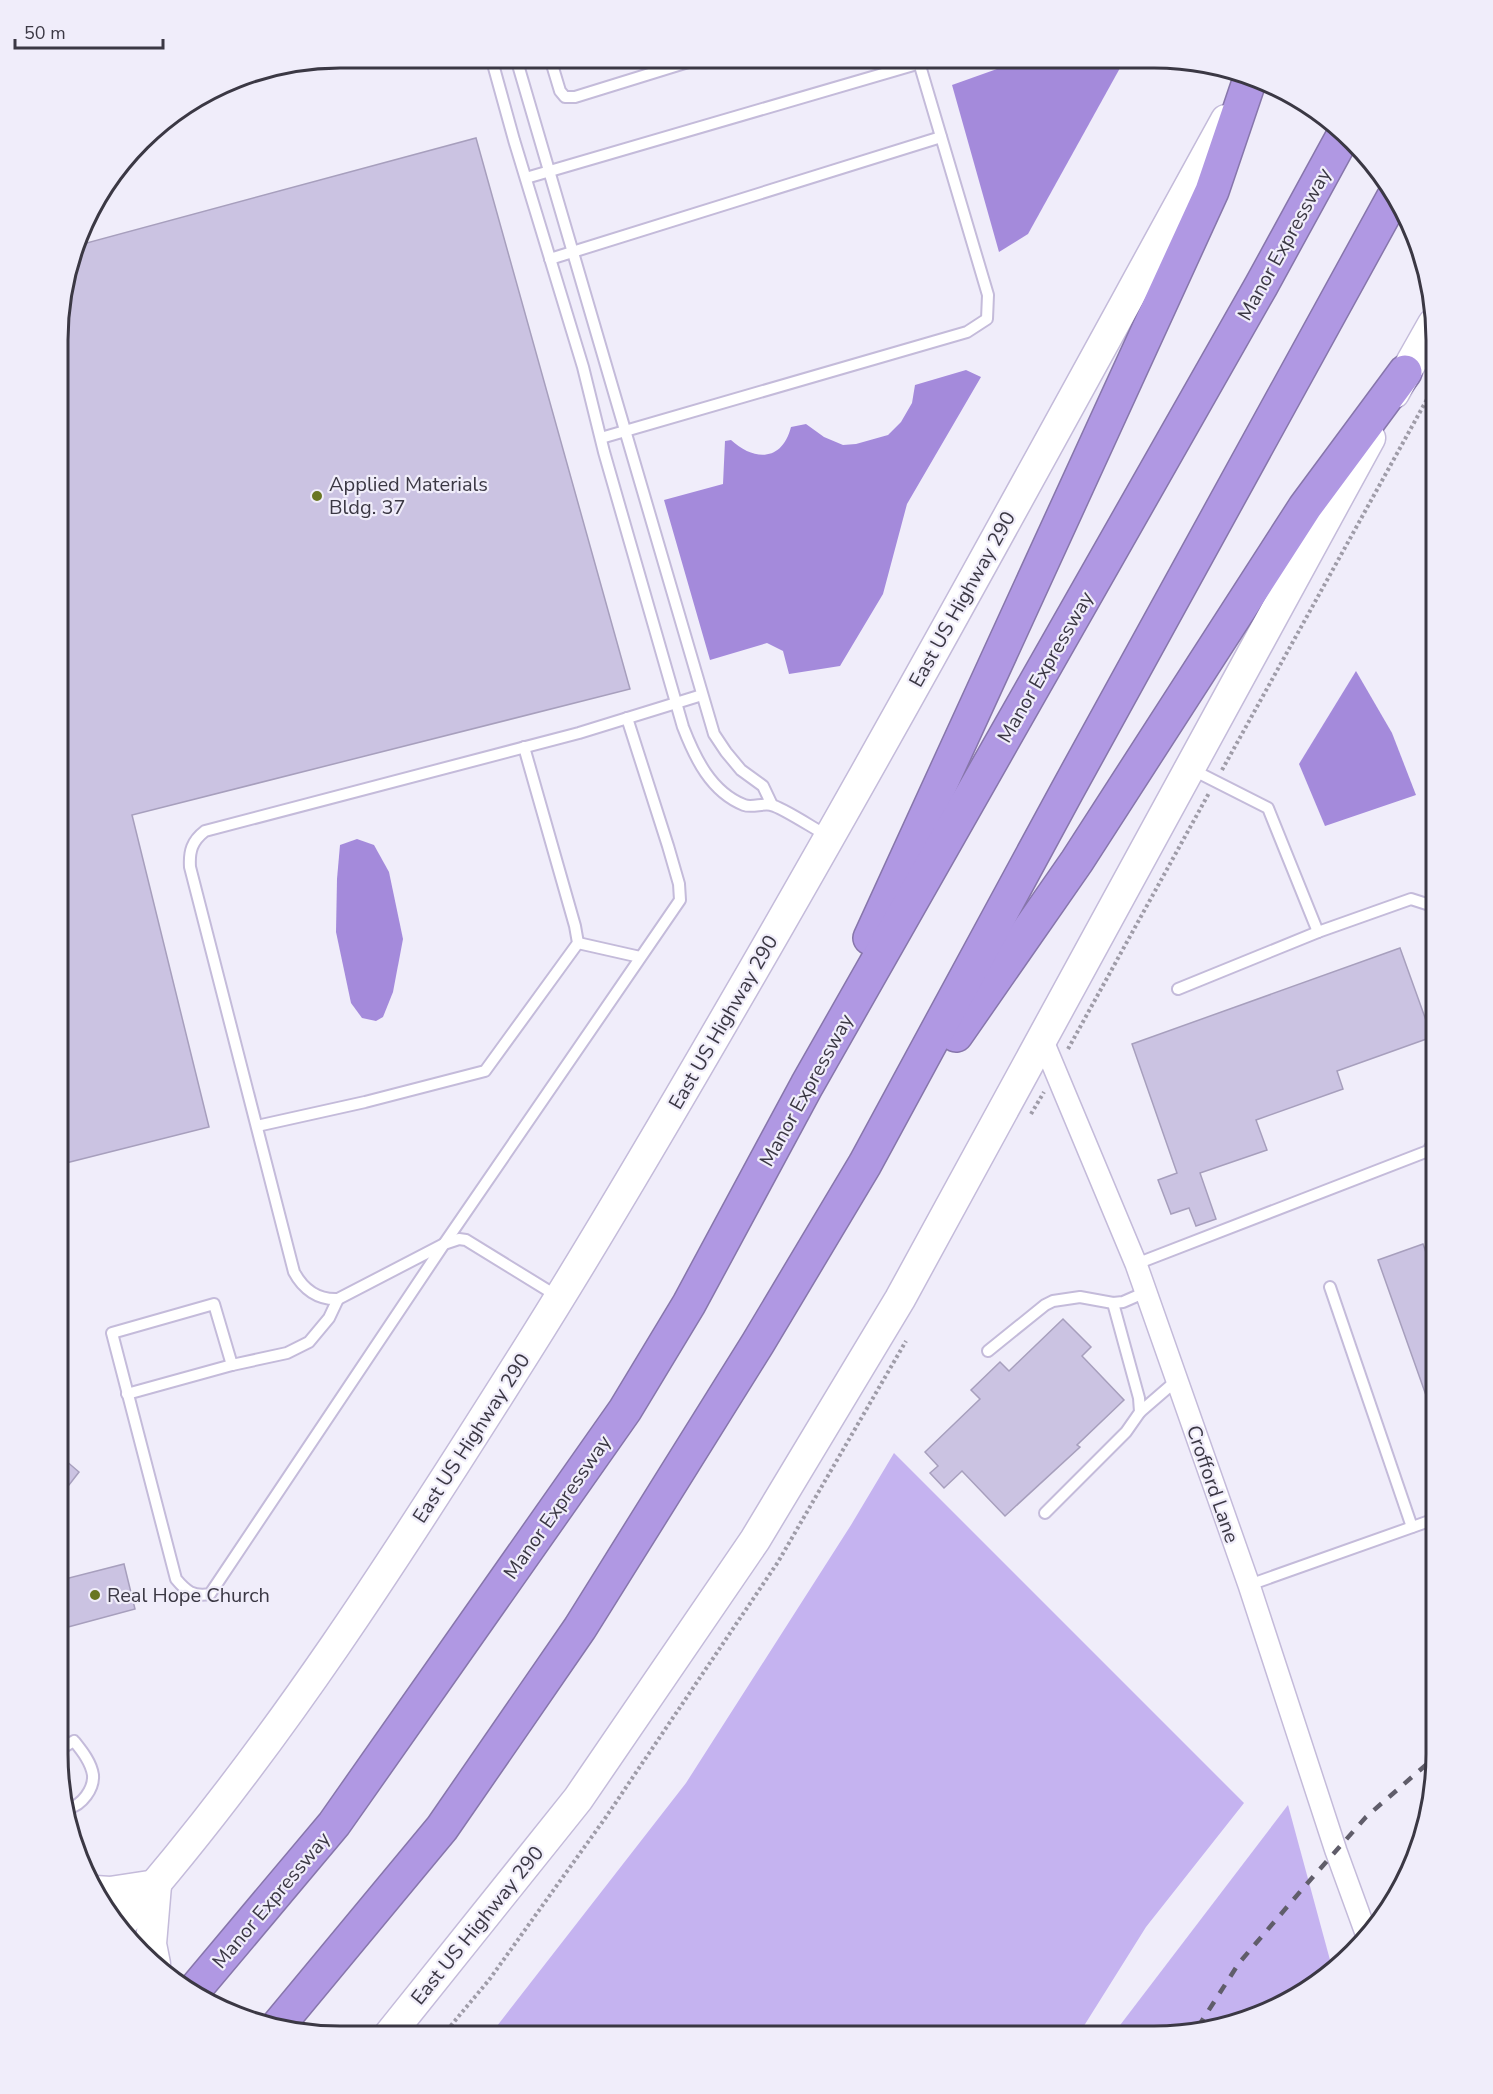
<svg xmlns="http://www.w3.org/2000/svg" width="1493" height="2094" viewBox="0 0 1493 2094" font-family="'Nunito Sans',sans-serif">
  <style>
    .green { fill: #c5b3f0 }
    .water { fill: #a48adb }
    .building { fill: #cbc3e2; stroke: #a79fbd; stroke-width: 1.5 }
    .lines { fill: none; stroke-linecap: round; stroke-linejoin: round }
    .service-casing { stroke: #c4bbda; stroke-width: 14 }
    .minor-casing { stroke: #c4bbda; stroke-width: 24 }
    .secondary-casing { stroke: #c4bbda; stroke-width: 33 }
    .motorway-casing { stroke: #8776ab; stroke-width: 36 }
    .path { stroke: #9f9ca8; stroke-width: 4; stroke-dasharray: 3 3; stroke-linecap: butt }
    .service { stroke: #fff; stroke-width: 10 }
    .minor { stroke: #fff; stroke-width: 21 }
    .secondary { stroke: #fff; stroke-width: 30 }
    .motorway { stroke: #b098e3; stroke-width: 33 }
    .rail { stroke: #605d6a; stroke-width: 4.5; stroke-dasharray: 10 10; stroke-linecap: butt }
    .poi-dot { fill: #697622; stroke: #f0edfa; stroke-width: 2 }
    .labels { text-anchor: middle; stroke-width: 4.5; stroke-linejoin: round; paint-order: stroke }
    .street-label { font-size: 20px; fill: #3b3844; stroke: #f0edfa }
    .poi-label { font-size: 20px; fill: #3b3844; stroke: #f0edfa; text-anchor: start }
    .rim { fill: none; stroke: #3b3844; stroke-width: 3 }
  </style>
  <rect width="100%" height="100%" fill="#f0edfa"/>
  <g class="green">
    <path d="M894,1453L1244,1803L1146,1927L1077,2037L490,2035L686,1783L851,1525Z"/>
    <path d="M1288,1805L1333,1971L1278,2008L1154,2037H1111Z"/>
  </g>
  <g class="water">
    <path d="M1025,59H1125L1028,234L999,252L952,85Z"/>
    <path d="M966,370L981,377L907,504L883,594L840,666L789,674L783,651L767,643L710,660L664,500L723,484L725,441L731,440C754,461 782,462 791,427L806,424L824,437L843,445L856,444L888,435L901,422L912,403L915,385Z"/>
    <path d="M1356,671L1392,733L1416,795L1325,826L1299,764Z"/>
    <path d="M357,839L374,845L389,872L403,939L393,992L383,1017L376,1021L362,1018L351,1003L336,932L337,879L340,845Z"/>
  </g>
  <g class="building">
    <path d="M476,138L630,689L132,815L209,1127L58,1165L59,302L79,245Z"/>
    <path d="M1400,948L1432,1037L1337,1071L1343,1089L1256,1120L1267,1150L1200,1173L1216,1219L1196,1226L1189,1208L1171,1214L1158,1180L1177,1173L1132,1044Z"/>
    <path d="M1423,1244L1436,1280V1415H1433L1378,1260Z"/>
    <path d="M1063,1319L1091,1347L1082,1356L1124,1400L1077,1445L1080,1447L1005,1516L962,1471L944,1488L930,1473L938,1466L925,1452L980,1399L971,1390L1000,1362L1009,1371Z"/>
    <path d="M58,1454L79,1472L69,1485L57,1475Z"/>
    <path d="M124,1564L135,1609L57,1630V1581Z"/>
  </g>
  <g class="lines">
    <g class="service-casing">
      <g id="service">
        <path d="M491,57L514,140L583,367L604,452L683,727C695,758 711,792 744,805C752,808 763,803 771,805C782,807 816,830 828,836"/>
        <path d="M516,58L714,734L726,752L741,770L763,786L772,805"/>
        <path d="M550,58L560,91L565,97H575L701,58"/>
        <path d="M526,178L934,59"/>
        <path d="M550,259L941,137"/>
        <path d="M601,438L967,332L987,319L988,295L918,59"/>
        <path d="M1191,769L1268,808L1318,932L1411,899L1436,907"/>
        <path d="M578,943L640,957"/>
        <path d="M1178,989L1318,932"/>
        <path d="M257,1126L365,1102L485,1071L578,943L575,926L524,747"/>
        <path d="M1136,1264L1428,1151L1436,1138"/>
        <path d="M1330,1287L1412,1527"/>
        <path d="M557,1296L466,1240L459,1239L444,1244L338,1299C318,1300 303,1289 294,1272L190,867C189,851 192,841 205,831L579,733L702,695"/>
        <path d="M988,1351L1045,1305L1053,1301L1080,1297L1113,1303L1123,1302L1146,1292"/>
        <path d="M232,1365L214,1304L112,1333L176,1579C186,1591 193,1597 210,1594L444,1244L680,900L679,884L668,846L627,718"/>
        <path d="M58,1371L60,1366L58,1356"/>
        <path d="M127,1394L232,1365L287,1353L309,1342L329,1318L338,1299"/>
        <path d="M1140,1412L1177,1380"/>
        <path d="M1045,1513L1126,1432L1140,1412L1139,1398L1113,1303"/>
        <path d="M1249,1585L1435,1519"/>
        <path d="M57,1751L74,1741C82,1751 91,1762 93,1775C94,1789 82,1805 69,1808"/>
      </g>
    </g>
    <g class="minor-casing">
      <path id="minor" d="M1042,1039L1136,1264L1249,1585L1336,1851L1367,1936"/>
    </g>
    <g class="secondary-casing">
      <g id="secondary">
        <path d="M1394,393L1433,324"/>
        <path d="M95,1891L110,1892L156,1885"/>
        <path d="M122,1923C275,1749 403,1547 527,1350C597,1239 663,1126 729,1012C900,718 1062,418 1226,120"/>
        <path d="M155,1964L151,1944L156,1885"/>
        <path d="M389,2035L578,1799L755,1540L900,1299L1370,438"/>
      </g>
    </g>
    <g class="motorway-casing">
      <g id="motorway">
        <path d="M870,938L1212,191L1251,76"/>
        <path d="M956,1035L1077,861L1305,507L1405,372"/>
        <path d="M192,1993L334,1824L625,1410L689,1304L807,1085L1261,286L1343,136"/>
        <path d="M276,2028L442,1828L580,1628L758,1343L865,1164L1067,791L1393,198"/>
      </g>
    </g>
    <g class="path">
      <path d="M1222,770L1436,383"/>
      <path d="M1068,1049L1209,793"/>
      <path d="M1031,1114L1044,1092"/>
      <path d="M443,2035L489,1980L606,1817L778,1562L906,1341"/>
    </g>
    <use href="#service" class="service"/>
    <use href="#minor" class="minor"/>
    <use href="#secondary" class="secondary"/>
    <use href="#motorway" class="motorway"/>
    <path class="rail" d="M1198,2027L1239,1963L1305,1886L1366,1817L1435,1757"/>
  </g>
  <g class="poi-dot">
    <circle cx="317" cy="496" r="6"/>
    <circle cx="95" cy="1595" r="6"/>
  </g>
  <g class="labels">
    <g class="street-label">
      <text transform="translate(1284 244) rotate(-61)" y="7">Manor Expressway</text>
      <text transform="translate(962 599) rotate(-61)" y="7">East US Highway 290</text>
      <text transform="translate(1045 667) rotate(-60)" y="7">Manor Expressway</text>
      <text transform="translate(723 1022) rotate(-60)" y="7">East US Highway 290</text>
      <text transform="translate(806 1090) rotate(-61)" y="7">Manor Expressway</text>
      <text transform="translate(471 1438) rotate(-57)" y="7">East US Highway 290</text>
      <text transform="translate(1213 1484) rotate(71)" y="7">Crofford Lane</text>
      <text transform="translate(557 1507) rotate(-55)" y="7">Manor Expressway</text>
      <text transform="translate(271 1900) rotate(-50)" y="7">Manor Expressway</text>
      <text transform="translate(477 1925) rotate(-51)" y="7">East US Highway 290</text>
    </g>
    <g class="poi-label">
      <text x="329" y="491">Applied Materials<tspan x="329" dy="23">Bldg. 37</tspan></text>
      <text x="107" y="1602">Real Hope Church</text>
    </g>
  </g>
  <path d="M0 0H1493V2094H0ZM340 68H1154A272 272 0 0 1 1426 340V1754A272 272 0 0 1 1154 2026H340A272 272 0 0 1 68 1754V340A272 272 0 0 1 340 68Z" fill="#f0edfa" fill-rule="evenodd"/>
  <path class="rim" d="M340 68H1154A272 272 0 0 1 1426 340V1754A272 272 0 0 1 1154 2026H340A272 272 0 0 1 68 1754V340A272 272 0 0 1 340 68Z"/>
  <path d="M15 39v9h148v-9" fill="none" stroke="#3b3844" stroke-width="3"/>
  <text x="24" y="39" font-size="18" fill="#3b3844" stroke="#f0edfa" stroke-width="4.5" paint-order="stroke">50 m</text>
</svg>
